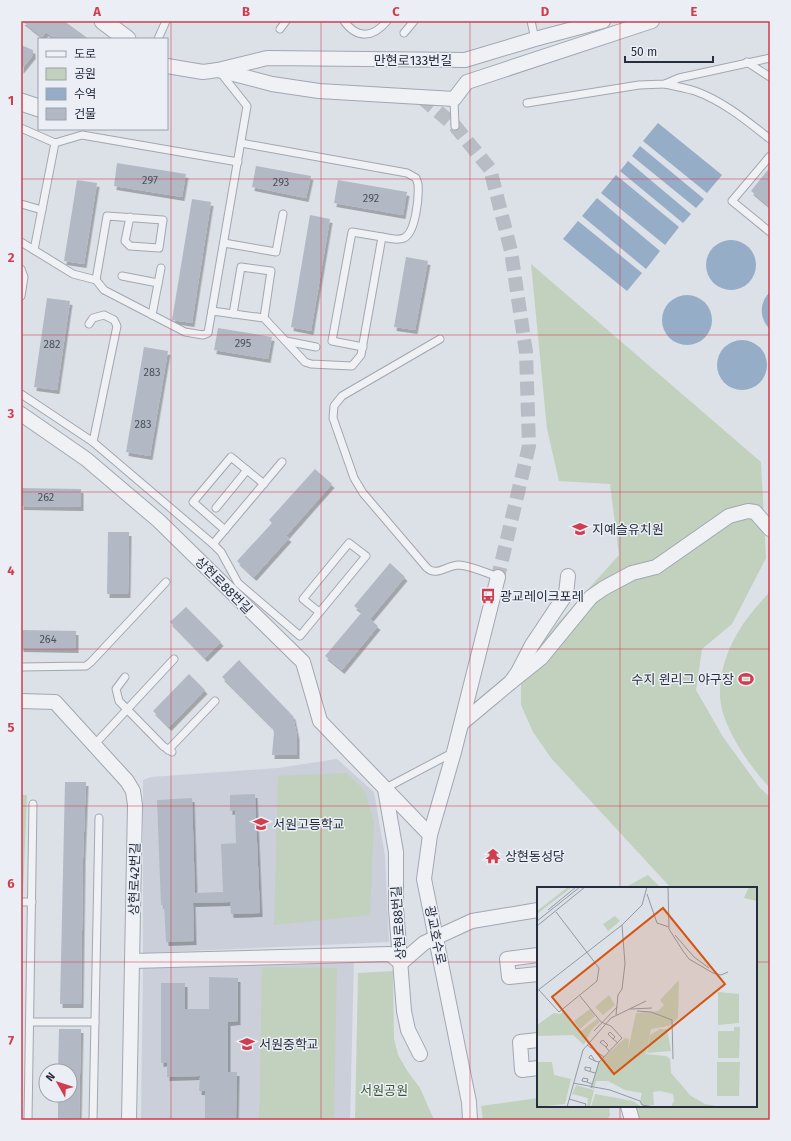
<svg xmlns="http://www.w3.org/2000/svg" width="791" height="1141" viewBox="0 0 791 1141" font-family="'Fira Sans','Noto Sans KR',sans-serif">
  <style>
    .built { fill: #cacfd9 }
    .green { fill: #c2d1bd }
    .water { fill: #96adc8 }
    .building { fill: #b3b9c4; filter: url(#shadow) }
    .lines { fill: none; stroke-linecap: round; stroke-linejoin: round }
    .minor-tunnel { stroke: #b8bcc5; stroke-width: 14; stroke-dasharray: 14 7; stroke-linecap: butt }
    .service-casing { stroke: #a2a7b1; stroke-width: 9 }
    .minor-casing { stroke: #a2a7b1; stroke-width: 16 }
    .tertiary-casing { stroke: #a2a7b1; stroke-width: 19 }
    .service { stroke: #eff1f5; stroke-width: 7 }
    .minor { stroke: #eff1f5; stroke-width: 14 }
    .tertiary { stroke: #eff1f5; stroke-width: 17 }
    .grid { fill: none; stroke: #d03d4f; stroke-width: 1; stroke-opacity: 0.55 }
    .labels { text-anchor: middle; stroke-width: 3; stroke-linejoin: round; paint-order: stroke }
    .number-label { font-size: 11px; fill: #49515f }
    .street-label { font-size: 13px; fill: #262e3d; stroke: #ebeff5 }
    .poi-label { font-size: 13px; fill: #262e3d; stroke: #ebeff5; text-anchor: start }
    .park-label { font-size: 13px; fill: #395933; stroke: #ebeff5 }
    .inset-road { fill: none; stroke: #9399a3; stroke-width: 1 }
    .view { fill: #d55511; fill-opacity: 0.15; stroke: #d55511; stroke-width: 2 }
    .inset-edge { fill: none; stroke: #262e3d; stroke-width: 2 }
    .neatline { fill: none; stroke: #d03d4f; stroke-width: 1.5 }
    .grid-label { font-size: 13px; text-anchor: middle; font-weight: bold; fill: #d03d4f }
  </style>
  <defs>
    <filter id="shadow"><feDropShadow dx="2.5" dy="4" stdDeviation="0" flood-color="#0004"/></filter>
  </defs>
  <rect width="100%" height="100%" fill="#dce0e7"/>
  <g class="built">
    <path d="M337,759L374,792L385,856L389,942L143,953V780L151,777L278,768Z"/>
    <path d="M354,962L350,1120H141L143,968Z"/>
  </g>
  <g class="green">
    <path d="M531,264L761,462L766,558L732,624L702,649L696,690L723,737L760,788L770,797V1120H632L628,1106H756V888H671L551,758L533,732L521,705V680L534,654L556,625L619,555L610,484L559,481L547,429Z"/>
    <path d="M770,592V788C750,767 719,723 720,693C720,653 743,619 770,592Z"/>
    <path d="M347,773L365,791L374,823L370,915L274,925L278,776Z"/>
    <path d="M21,795H27L23,895H21Z"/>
    <path d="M648,875L661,888H624Z"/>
    <path d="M262,967L337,968L334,1120H259Z"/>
    <path d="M393,971L394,1039L398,1055L408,1072L420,1088L434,1120H355L358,973Z"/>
    <path d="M538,1098V1106H609L610,1115L607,1120H483L481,1106Z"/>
  </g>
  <g class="water">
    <path d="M658,123L722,175L707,193L643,141Z"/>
    <path d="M640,146L704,199L696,208L632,156Z"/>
    <path d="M628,161L691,214L683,223L620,171Z"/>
    <path d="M616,175L679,227L665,245L601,193Z"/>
    <path d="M597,198L660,251L646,269L582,216Z"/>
    <path d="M578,221L642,273L627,291L563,239Z"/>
    <circle cx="731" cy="265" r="25"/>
    <path d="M770,292V329C759,319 759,302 770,292Z"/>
    <circle cx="687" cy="320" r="25"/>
    <circle cx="742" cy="365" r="25"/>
  </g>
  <g class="building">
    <path d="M22,21H64L89,39H55L46,32L42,37Z"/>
    <path d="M21,45L33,50V55L21,70Z"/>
    <path d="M117,163L186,174L182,197L114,186Z"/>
    <path d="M256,166L311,176L306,198L252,187Z"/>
    <path d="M770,167V207L751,191Z"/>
    <path d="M77,180L97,183L84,264L64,261Z"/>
    <path d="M338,180L407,192L403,215L334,203Z"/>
    <path d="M192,199L211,202L192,323L172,320Z"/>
    <path d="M310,215L330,219L311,331L291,327Z"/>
    <path d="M406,257L428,261L415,330L394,327Z"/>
    <path d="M47,298L70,301L57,390L34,387Z"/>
    <path d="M218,328L272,337L268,359L214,350Z"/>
    <path d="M144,347L168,351L150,456L126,452Z"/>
    <path d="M315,469L332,484L286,536L289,538L254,577L237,561L272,523L269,520Z"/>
    <path d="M21,488L81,489V507L21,506Z"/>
    <path d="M108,532H129L128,594H107Z"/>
    <path d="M390,563L405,577L370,619L378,626L342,670L325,656L362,612L354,606Z"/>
    <path d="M186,607L221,642L205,658L170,622Z"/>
    <path d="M21,630L76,631V649L21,648Z"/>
    <path d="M239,660L293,716L297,736V755H272L274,732L272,727L222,677Z"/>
    <path d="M189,674L205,690L169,727L153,711Z"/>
    <path d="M65,782H86L83,858L81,1004H60Z"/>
    <path d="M255,794L260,913L231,914L230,902L193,903L194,941L166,942L164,905H161L157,800L192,798L195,893L223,892L221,844L236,843L235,810L230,811V795Z"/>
    <path d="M209,977L238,978V1021L228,1022V1072H237L236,1120H205V1091H199L200,1076L167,1077V1062L161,1063V983H185V1009H209Z"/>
    <path d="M59,1029H81L79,1120H58V1095H70V1071H58Z"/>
  </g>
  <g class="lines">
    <path class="minor-tunnel" d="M422,98L455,126L490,169L511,251L526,352L529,446L498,577"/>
    <g class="service-casing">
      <g id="service">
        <path d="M344,21C357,39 373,38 387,21"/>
        <path d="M531,21L535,39"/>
        <path d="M280,29L286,21"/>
        <path d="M404,33L414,21"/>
        <path d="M158,39L166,21"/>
        <path d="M747,62L770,77"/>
        <path d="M665,84C675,86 685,88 695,91C723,101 747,121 770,139"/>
        <path d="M454,99L455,126"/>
        <path d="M527,103L639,85L665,84L679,78L770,58"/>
        <path d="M21,128L55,143L82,135L238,162"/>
        <path d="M770,156L732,201L770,232"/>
        <path d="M21,204L42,210"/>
        <path d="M21,242L73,274L96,280L104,290L185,332L203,335L208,333L247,106L220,72"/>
        <path d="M224,243L276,252L283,214"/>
        <path d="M34,250L55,143"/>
        <path d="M21,269L24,277L21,296"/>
        <path d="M122,276L158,283"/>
        <path d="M96,280L107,216L163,220L159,248L130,246L125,241L130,217"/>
        <path d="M212,311L264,318L305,362L311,364L352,366L361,355L382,237C388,238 397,241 404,238C416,232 419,196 418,184L416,178L407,173L241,143"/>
        <path d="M233,314L241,267L271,271L264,318"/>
        <path d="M152,315L161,268"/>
        <path d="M89,324L93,318L104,315L114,320L117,326L93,442"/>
        <path d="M440,339L342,396L334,406L333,418L354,478L363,493L427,568C437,577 447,565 459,565C472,566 486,573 498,577"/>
        <path d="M286,341L316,347"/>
        <path d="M363,347L332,341L352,232L382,237"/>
        <path d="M21,394L93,442L213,544L221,552L238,583L300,636L366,556L349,543L303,599L319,612"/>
        <path d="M216,508L247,470"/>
        <path d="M225,530L193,502L231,457L264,484"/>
        <path d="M213,544L282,462"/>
        <path d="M21,667L86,666L91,662L166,582"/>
        <path d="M125,677L116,689L119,701L163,746L172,752"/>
        <path d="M94,745L174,659"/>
        <path d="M168,750L215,701"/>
        <path d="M384,789L452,753"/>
        <path d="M21,902H32"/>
        <path d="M30,1022H95"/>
        <path d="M28,1120L33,804"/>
        <path d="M93,1120L99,818"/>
      </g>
    </g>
    <g class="minor-casing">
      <g id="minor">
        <path d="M167,66L203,72L218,70L267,58L465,60L535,39L603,21"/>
        <path d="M218,70L272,84L319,91L454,99L467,82L652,21"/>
        <path d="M21,414L86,459L159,521L303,662L320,721L430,835"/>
        <path d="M511,682L541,658L591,597L604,588L632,573L656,567L729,516L748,511L755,512L770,529"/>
        <path d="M21,701L55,702L127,781L133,791L135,805L129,1120"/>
        <path d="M462,723L511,682L518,672L532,645L566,594L568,576"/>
        <path d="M385,789L396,852V909L404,1011L408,1030L420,1054"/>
        <path d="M538,955L507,959L509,977L538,974"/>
        <path d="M132,961L390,954L401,963L424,943L472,921L538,910"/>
        <path d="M538,1040L520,1042L522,1070L538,1068"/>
        <path d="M628,1106L632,1120"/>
        <path d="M470,1120L469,1102L424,879L430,835L454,752L498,577"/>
      </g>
    </g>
    <g class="tertiary-casing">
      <g id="tertiary">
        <path d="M103,21L127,39"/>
        <path d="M21,102L39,108"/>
      </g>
    </g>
    <use href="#service" class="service"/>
    <use href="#minor" class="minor"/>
    <use href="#tertiary" class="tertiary"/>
  </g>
  <path class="grid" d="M171,21V1120M321,21V1120M470,21V1120M620,21V888M21,179H770M21,335H770M21,492H770M21,649H770M21,806H770M21,962H538M756,962H770M620,1106V1120"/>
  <defs>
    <g id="school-bare" transform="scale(1.2)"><path d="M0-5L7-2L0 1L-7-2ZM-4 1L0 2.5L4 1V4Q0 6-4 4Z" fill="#d03d4f" stroke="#ebeff5" stroke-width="2.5" paint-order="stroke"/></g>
    <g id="bus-bare" transform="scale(1.2)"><path d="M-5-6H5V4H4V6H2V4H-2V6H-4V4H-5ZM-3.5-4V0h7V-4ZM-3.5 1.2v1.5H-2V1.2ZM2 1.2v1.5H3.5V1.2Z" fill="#d03d4f" stroke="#ebeff5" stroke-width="2.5" paint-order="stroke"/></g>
    <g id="stadium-bare" transform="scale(1.2)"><path d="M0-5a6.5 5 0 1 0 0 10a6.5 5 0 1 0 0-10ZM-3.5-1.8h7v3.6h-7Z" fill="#d03d4f" stroke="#ebeff5" stroke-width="2.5" paint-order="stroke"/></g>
    <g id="temple-bare" transform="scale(1.2)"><path d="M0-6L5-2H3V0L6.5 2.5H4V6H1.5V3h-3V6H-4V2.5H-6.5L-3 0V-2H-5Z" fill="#d03d4f" stroke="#ebeff5" stroke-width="2.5" paint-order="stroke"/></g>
  </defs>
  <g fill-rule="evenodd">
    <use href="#school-bare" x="580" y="529"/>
    <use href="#bus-bare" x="488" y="596"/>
    <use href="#stadium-bare" x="746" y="679"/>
    <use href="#school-bare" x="261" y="824"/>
    <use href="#temple-bare" x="493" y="856"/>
    <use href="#school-bare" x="247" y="1044"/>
  </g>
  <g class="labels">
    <g class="number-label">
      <text x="150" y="184">297</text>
      <text x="281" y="186">293</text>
      <text x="371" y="202">292</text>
      <text x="243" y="347">295</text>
      <text x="52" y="348">282</text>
      <text x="152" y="376">283</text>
      <text x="143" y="428">283</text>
      <text x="46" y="501">262</text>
      <text x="48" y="643">264</text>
    </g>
    <g class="street-label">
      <text x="413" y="65">만현로133번길</text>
      <text transform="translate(224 585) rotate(45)" y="5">상현로88번길</text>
      <text transform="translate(134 879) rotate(-89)" y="5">상현로42번길</text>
      <text transform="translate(398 923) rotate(-94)" y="5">상현로88번길</text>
      <text transform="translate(436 935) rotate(78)" y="5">광교호수로</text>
    </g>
    <g class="poi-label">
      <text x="592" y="534">지예슬유치원</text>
      <text x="500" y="601">광교레이크포레</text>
      <text x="734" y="684" text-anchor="end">수지 윈리그 야구장</text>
      <text x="273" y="829">서원고등학교</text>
      <text x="505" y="861">상현동성당</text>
      <text x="259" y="1049">서원중학교</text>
    </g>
    <g class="park-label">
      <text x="384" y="1095">서원공원</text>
    </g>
  </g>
  <g transform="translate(537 887)">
    <rect width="220" height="220" fill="#dce0e7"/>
    <path d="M31,0H35L0,27V24ZM212,0H220V14L207,11ZM78,29L83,34L71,44L66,37ZM142,93L141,131L132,139L114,142L109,167L129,169L133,172L134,186L154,209L168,217L184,220H134L137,214L136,207L123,204L116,205L117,218H105L103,214L105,206L88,203L71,194H59L57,202L54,201L62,175L88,151L92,152L91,163L99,126L121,124L127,118L123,113ZM181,105L202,107V136L181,138ZM72,108L78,118L66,128L58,120ZM53,122L58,129L43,142L37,134ZM27,124L43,145L60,132L63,135L55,142L47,158L36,148L0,149V138L17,126L23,127ZM197,140H203L202,171H181V144H197ZM123,142H130L134,164L110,166L113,148ZM0,175H15L17,188L34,192L28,217L0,220ZM180,175H203L202,209H180ZM39,198L57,203L53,220H50L51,211L35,207ZM58,207L96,214L105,220H54Z" fill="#c2d1bd"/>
    <path class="inset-road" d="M131,0L132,42L146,64L152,72L176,86L184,88L191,85M110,7L120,36L132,40M11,23L39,0M0,34L43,0M0,39L48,0M138,48L157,70L172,81M2,103L22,125L60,94L62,81L19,25M0,104L85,38L105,18L110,0M43,109L64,135L74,139L85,151L62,175L54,201M93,122L115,121M100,124L114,125L135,133L136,172M79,128L81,108L85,102L88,77L85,38M57,144L80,120M76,152L78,150L73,145L71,147L76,152L81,156M50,158L67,170M69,160L71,158L66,153L63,155L69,160L72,164M58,174L54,168L52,170V171L58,174L62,175M53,184L54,181L48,180V183L58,186M50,195L51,192L46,191L45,194L50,195L55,197M36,196L73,203L103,214L105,218L118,220M32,212L49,217L48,220M30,220L46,163L74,131L109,114"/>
    <path class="view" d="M126,21L188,97L77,187L15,110Z"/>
    <rect width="220" height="220" class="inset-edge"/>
  </g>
  <rect width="791" height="1141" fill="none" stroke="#ebeff5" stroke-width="44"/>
  <rect x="38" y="38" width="130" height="92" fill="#ebeff5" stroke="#9ca2ab"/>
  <rect x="46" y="51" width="20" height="6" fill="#eff1f5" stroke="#9ca2ab"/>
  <text x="74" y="58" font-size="12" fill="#262e3d">도로</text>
  <rect x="46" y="68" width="20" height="12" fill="#c2d1bd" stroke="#9ca2ab"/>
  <text x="74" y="78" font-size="12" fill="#262e3d">공원</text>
  <rect x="46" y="88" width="20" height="12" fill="#96adc8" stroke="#9ca2ab"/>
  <text x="74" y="98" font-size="12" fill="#262e3d">수역</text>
  <rect x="46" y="108" width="20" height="12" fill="#b3b9c4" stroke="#9ca2ab"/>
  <text x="74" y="118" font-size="12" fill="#262e3d">건물</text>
  <g transform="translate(58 1083) rotate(309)"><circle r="19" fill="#ebeff5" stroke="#9ca2ab"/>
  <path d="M0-3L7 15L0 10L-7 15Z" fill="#d03d4f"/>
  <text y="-6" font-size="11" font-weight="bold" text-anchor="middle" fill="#262e3d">N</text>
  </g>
  <path d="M625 56v6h88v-6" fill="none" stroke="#262e3d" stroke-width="2"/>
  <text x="631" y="56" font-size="12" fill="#262e3d" stroke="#ebeff5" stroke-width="3" paint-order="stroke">50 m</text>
  <rect x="22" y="22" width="747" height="1097" class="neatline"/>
  <g class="grid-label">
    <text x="97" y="16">A</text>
    <text x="246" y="16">B</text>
    <text x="396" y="16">C</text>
    <text x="545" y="16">D</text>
    <text x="694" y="16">E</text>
    <text x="11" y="105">1</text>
    <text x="11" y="262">2</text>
    <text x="11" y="418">3</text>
    <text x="11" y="575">4</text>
    <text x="11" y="732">5</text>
    <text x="11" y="888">6</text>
    <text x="11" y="1045">7</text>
  </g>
</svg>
